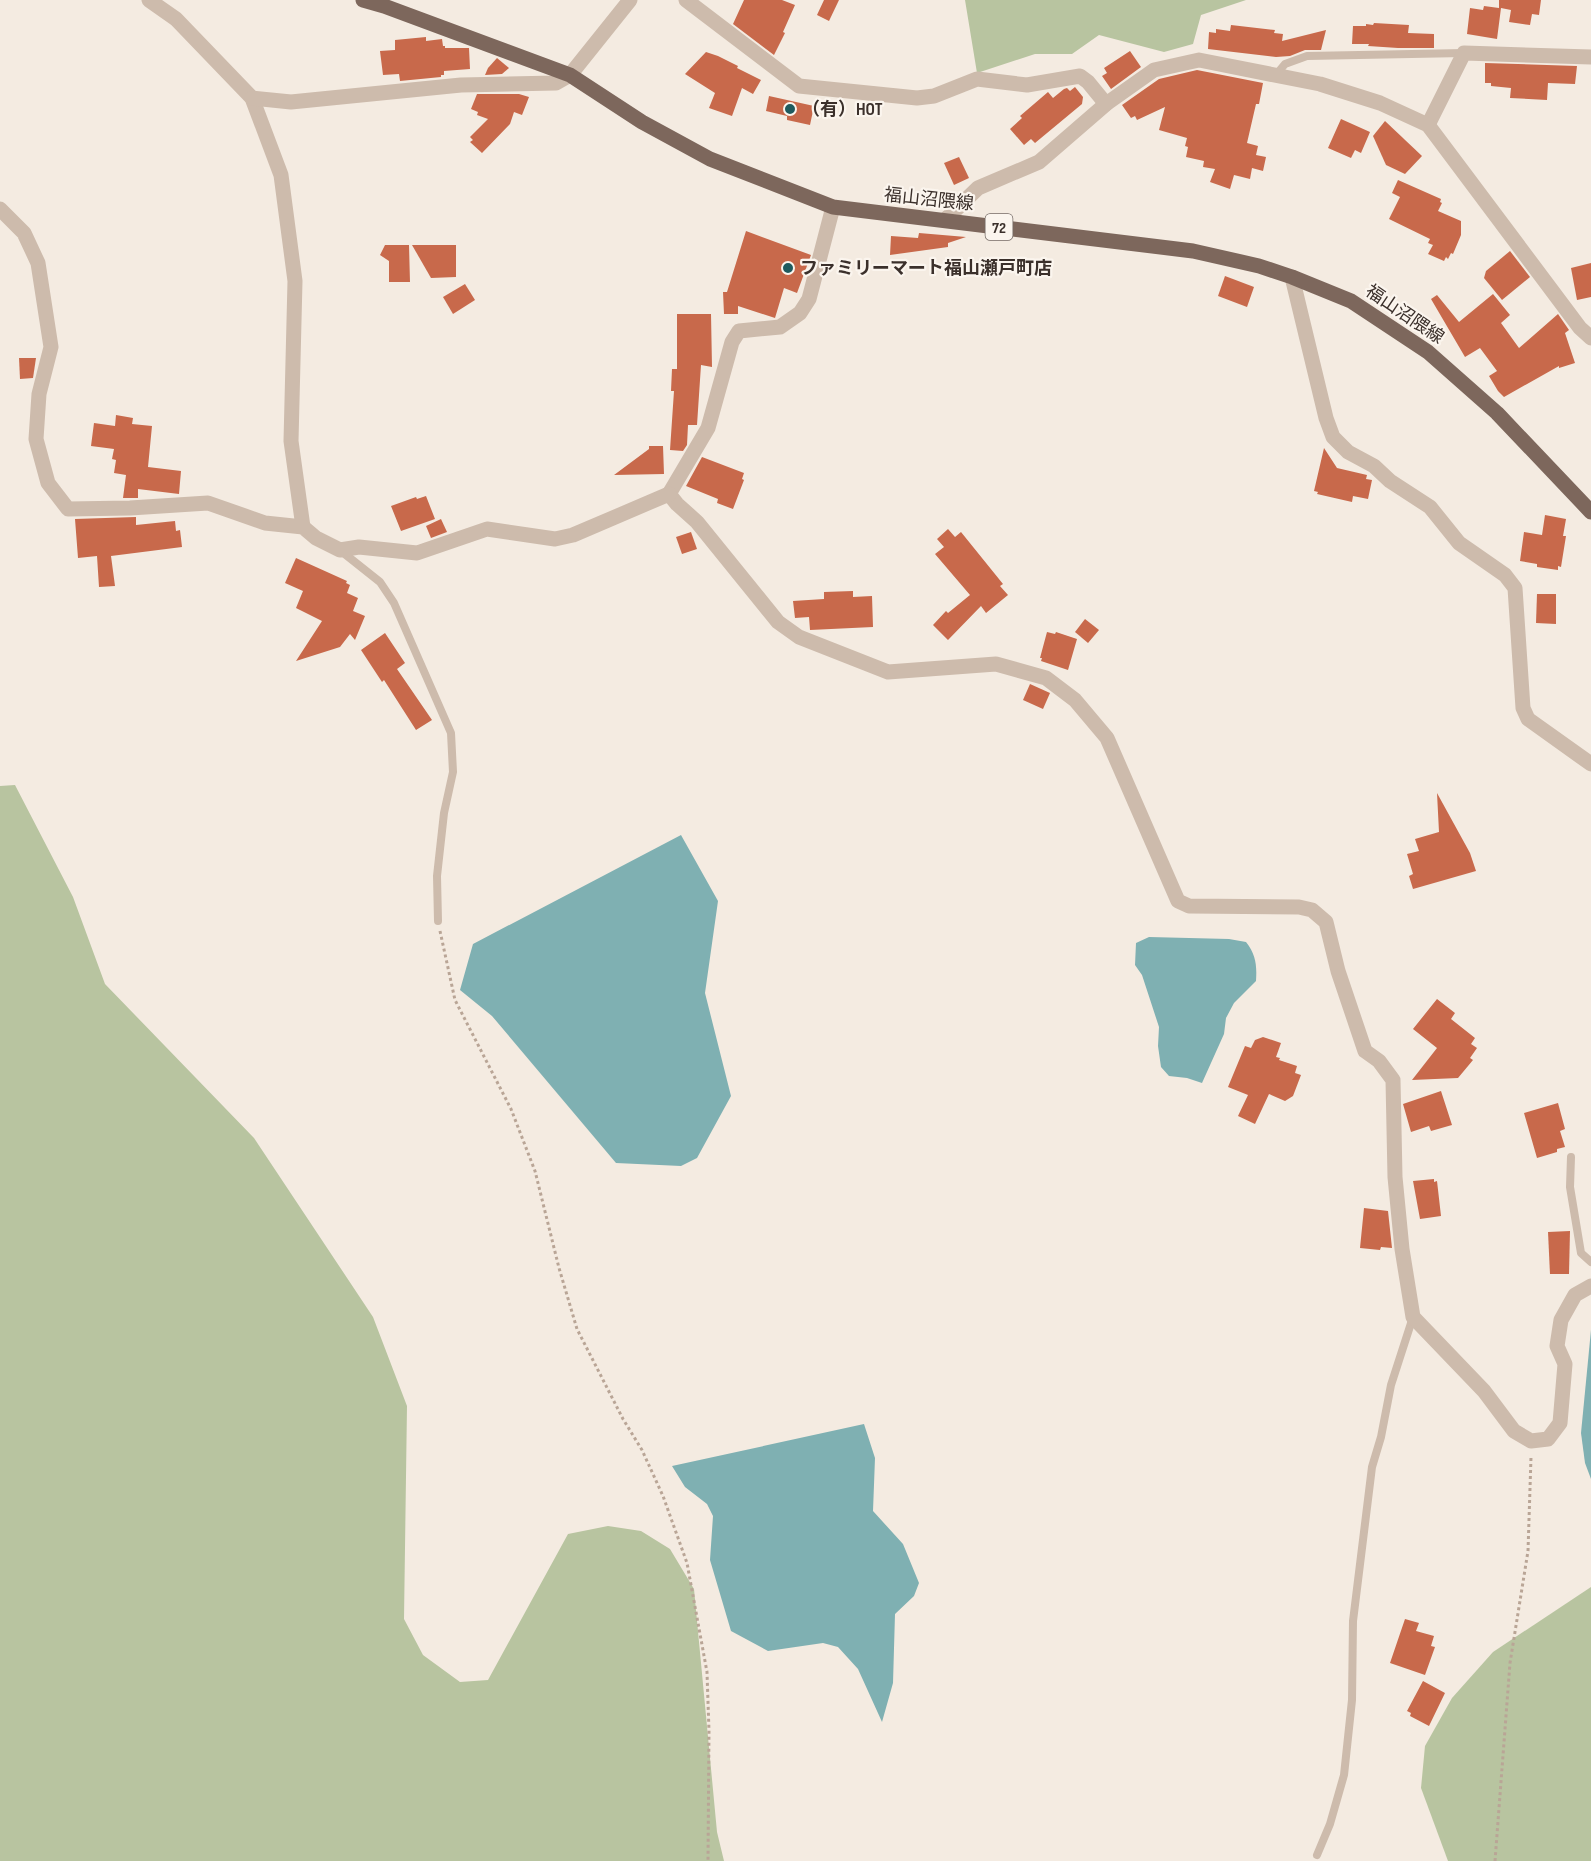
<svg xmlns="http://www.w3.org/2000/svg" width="1591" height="1861" viewBox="0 0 1591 1861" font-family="'Sofia Sans Condensed','Noto Sans JP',sans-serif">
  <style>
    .green { fill: #b8c4a0 }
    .water { fill: #7fb0b2 }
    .building { fill: #c8694b }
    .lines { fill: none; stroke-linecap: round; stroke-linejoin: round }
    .path { stroke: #b9a596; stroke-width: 3; stroke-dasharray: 3 3; stroke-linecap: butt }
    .lane { stroke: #cdbbac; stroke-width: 8 }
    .street { stroke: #cdbbac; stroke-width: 15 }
    .primary { stroke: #7d675c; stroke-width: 15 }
    .poi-dot { fill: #1f5a5e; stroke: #fbf5ee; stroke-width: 2 }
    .labels { text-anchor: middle; stroke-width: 4.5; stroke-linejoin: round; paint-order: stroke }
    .shield { fill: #fbf5ee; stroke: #756b66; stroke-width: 1.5 }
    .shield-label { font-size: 16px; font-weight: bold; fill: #3b302b }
    .poi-label { font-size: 18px; font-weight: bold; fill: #3b302b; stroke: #fbf5ee; text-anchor: start }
    .street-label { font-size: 18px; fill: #3b302b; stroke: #fbf5ee }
  </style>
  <rect width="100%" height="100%" fill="#f4ebe1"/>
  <g class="green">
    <path d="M965,0H1246L1201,15L1193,44L1164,52L1099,35L1072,54H1035L977,73Z"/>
    <path d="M15,785L73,897L105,984L254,1138L373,1317L407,1406L404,1619L423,1655L460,1682L488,1680L568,1534L608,1526L641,1531L670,1549L694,1589L717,1832L724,1861H0V786Z"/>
    <path d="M1591,1587V1861H1448L1421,1788L1425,1746L1452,1698L1493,1652Z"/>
  </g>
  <g class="water">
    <path d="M681,835L718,901L705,993L731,1096L697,1158L681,1166L616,1163L492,1016L460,990L473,944Z"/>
    <path d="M1149,937L1229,939L1246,942C1256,955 1257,965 1256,981L1234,1003L1226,1018L1224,1034L1202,1083L1187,1078L1169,1076L1161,1067L1158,1046L1159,1027L1142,975L1135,965L1136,943Z"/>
    <path d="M1591,1330V1479L1585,1463L1581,1433Z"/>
    <path d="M864,1424L875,1458L873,1511L903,1544L919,1583L914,1596L895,1614L893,1683L882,1722L858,1669L838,1647L823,1643L768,1651L731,1631L710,1560L713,1516L707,1504L685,1487L672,1466Z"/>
  </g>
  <g class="building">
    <path d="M744,0H782L795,5L783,32L785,33L774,55L733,24Z"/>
    <path d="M824,0H839L829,21L817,15Z"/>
    <path d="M1499,0H1541L1539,15L1532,14L1530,25L1509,22L1511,10L1501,8L1497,39L1467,34L1470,8L1483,10L1484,6L1499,8Z"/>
    <path d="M1374,23L1409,25L1408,33L1434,34V48H1398L1368,46L1369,44H1352L1353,26H1366V24L1373,25Z"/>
    <path d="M1231,25L1275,30L1274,33L1283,34L1282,41L1326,30L1321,50H1305L1290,56L1276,57L1208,49L1209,32L1216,33V29L1230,31Z"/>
    <path d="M426,37V41L442,39L443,46H445V48H469L470,69L444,71V75H441V77L400,81L399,74L383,75L380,51L395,50V40Z"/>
    <path d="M1130,51L1141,67L1111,89L1102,76L1107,73L1104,68Z"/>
    <path d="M706,52L718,56L738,66L737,68L761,80L753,94L742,88L732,116L709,108L715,93L685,74Z"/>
    <path d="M497,58L509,68L502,74L485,75L488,68Z"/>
    <path d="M1485,63L1577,66L1575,84L1548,83L1547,100L1510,98L1511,88L1491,86V83H1485Z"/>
    <path d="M1197,70L1263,83L1259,104H1256L1247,143L1258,146L1256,155L1266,157L1263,171L1252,168L1250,179L1234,175L1230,189L1210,182L1215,169L1203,167L1204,161L1186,157L1188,147L1185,146L1187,138L1159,130L1165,107L1137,120L1135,116L1131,118L1122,105L1159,79Z"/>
    <path d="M1075,87L1083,97L1082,104L1035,143L1031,139L1024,145L1010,129L1022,118L1020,116L1048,92L1053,98L1064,89L1067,88L1070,91Z"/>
    <path d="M477,94H519L529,97L522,115L514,112L510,124L482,153L470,142L473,140L470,137L488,119L477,115L478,112L471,109Z"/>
    <path d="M769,96L814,106L810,125L787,120V116L766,111Z"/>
    <path d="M1341,119L1370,132L1361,153L1355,150L1351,158L1328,148Z"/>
    <path d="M1385,121L1422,156L1405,174L1386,165L1373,136Z"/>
    <path d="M959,157L969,178L954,185L944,163Z"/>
    <path d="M1398,180L1441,199L1440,202L1442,203L1438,211L1461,221V235L1453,254L1451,253L1448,259L1446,257L1444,261L1428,254L1433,245L1428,243L1430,239L1389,219L1400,197L1392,193Z"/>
    <path d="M746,231L811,255L797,293L784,288L775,318L738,306V314H724L723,292H727Z"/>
    <path d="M919,233L966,237L948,243V247L890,255L891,236L918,238Z"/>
    <path d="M385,245H409L410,282H389V261L380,255Z"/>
    <path d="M412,245H456V277L431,278Z"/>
    <path d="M1510,251L1530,277L1502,300L1484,278L1486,271Z"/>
    <path d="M1591,263V297L1577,300L1571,268Z"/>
    <path d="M1225,276L1254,287L1247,307L1218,296Z"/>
    <path d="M465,284L475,300L453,314L443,297Z"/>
    <path d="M1493,294L1510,315L1501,323L1519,348L1558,314L1569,330L1565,333L1575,363L1559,368V366L1504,397L1498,391L1489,376L1497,371L1480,348L1465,357L1431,299L1437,295L1459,322Z"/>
    <path d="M677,314H711L712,367L701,365L697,425H688L687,445L683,451L670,450L674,391H671L672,369H677Z"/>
    <path d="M19,358H36L33,378L20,379Z"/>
    <path d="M116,415L133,418L132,424L152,426L148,467L181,471L179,494L138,489V498H123L126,475L114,473L116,460L112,459L114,449L91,446L94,423L115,426Z"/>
    <path d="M649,446H663L664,474L614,475L649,449Z"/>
    <path d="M1324,448L1337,468L1367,475L1366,479L1372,480L1368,499L1353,496L1352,502L1317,494L1318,492L1314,491Z"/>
    <path d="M702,457L744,473L742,479L744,480L733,509L717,503L718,499L686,486Z"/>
    <path d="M426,496L435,519L401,531L391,506L416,497L417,499Z"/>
    <path d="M1545,515L1566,519L1563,536H1566L1561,567L1558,566V570L1537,567V564L1520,561L1524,532L1542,535Z"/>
    <path d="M136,517V525L175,521L176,531L180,530L182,547L111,556L115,586L99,587L97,556L78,558L75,519Z"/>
    <path d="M441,519L447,532L431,538L426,526Z"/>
    <path d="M948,529L955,537L961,532L1003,584L1000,586L1008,595L986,613L981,606L948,640L933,625L946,611L948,613L970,595L935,554L944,547L937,539Z"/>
    <path d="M691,532L697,549L682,554L676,537Z"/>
    <path d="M296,558L347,581L346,583L350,585L347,593L358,598L353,611L365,616L355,640L350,634L340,647L296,661L322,621L296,608L303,591L285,583Z"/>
    <path d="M853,591V597L872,596L873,627L810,630L809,617L795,618L793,601L824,599V592Z"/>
    <path d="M1537,594H1556V624L1536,623Z"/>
    <path d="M1085,619L1099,630L1088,643L1075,632Z"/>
    <path d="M1047,632L1055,634L1056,632L1077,639L1068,670L1041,661L1042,658H1040Z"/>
    <path d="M385,633L405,663L397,669L432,720L416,730L384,680L382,682L361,650Z"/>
    <path d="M1030,684L1050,693L1043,709L1023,700Z"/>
    <path d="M1437,793L1470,853L1476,871L1413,889L1409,876L1413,874L1407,854L1419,851L1415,839L1439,832Z"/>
    <path d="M1437,999L1455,1013L1451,1019L1475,1038L1471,1044L1477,1048L1470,1058L1473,1060L1458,1078L1412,1080L1437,1048L1413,1029Z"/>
    <path d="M1263,1037L1281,1043L1276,1057L1280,1058L1279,1060L1297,1066L1295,1073L1301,1075L1293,1096L1285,1101L1269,1094L1255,1124L1238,1116L1248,1095L1228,1087L1245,1046L1251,1048L1255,1040Z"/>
    <path d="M1441,1091L1452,1125L1431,1131L1429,1126L1411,1132L1403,1104Z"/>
    <path d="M1558,1103L1565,1129L1560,1131L1565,1147L1557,1149V1152L1537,1158L1524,1113Z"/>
    <path d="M1434,1179V1182L1437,1181L1441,1216L1420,1219L1413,1181Z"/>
    <path d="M1364,1208L1388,1211L1392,1248L1381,1247L1380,1250L1360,1248Z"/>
    <path d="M1570,1231L1569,1274H1550L1548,1232Z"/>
    <path d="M1405,1619L1419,1623L1416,1631L1434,1636L1431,1646L1435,1647L1425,1675L1390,1663Z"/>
    <path d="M1423,1681L1445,1693L1429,1726L1410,1716L1411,1713L1407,1711Z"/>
  </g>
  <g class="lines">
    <g class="path">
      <path d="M440,931L455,1000L511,1109L535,1171L559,1268L577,1329L623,1419L642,1450L663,1496L687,1563L707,1672L709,1731L708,1861"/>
      <path d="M1495,1861L1510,1663L1528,1551L1531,1457"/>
    </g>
    <g class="lane">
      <path d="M1275,76L1285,64L1307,56L1464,53"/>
      <path d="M341,551L380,582L394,603L451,733L453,772L444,813L437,876L438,921"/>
      <path d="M1571,1157L1570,1187L1581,1253L1591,1262"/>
      <path d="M1317,1855L1330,1824L1344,1775L1352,1700L1353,1621L1372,1467L1381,1437L1391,1385L1413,1317"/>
    </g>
    <g class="street">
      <path d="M149,0L176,19L252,98L281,175L295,281L291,441L303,527"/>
      <path d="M686,0L799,86L917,98L934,96L977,79L1027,85L1080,76L1088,82L1106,104"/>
      <path d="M252,98L291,102L461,85L556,83L570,75L630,0"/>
      <path d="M1428,125L1464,53L1591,57"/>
      <path d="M833,207L809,299L800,313L780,327L739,331L732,342L708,428L669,494L677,504L697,522L778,622L799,637L888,672L996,664L1046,678L1075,700L1107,738L1178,901L1189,906L1299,907L1312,910L1326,922L1338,971L1365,1051L1379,1061L1393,1080L1395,1177L1402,1249L1413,1317L1484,1391L1514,1431L1531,1441L1548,1439L1560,1423L1565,1364L1557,1346L1561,1320L1575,1295L1591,1286"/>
      <path d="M0,209L24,233L38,263L51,347L39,394L36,439L48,483L68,509L130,508L208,503L265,523L303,527L316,538L340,550L359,547L417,553L487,529L555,539L573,535L669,494"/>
      <path d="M945,220L978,188L1039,162L1106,104L1154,70L1199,60L1320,84L1380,103L1428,125L1580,328L1591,338"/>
      <path d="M1292,277L1326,418L1333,437L1348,452L1374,466L1390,481L1430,507L1459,543L1505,575L1515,588L1523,708L1528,719L1591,764"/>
    </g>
    <path class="primary" d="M363,0L384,6L570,75L642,122L710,159L833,207L1193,251L1259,266L1292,277L1351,301L1428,352L1497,413L1591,512"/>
  </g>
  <g class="poi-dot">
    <circle cx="790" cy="109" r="6"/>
    <circle cx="788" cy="268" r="6"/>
  </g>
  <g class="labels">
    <rect class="shield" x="985.5" y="214" width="27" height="26" rx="4.5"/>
    <g class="shield-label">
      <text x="999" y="233">72</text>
    </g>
    <g class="poi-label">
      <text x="802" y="115">（有）HOT</text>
      <text x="800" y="274">ファミリーマート福山瀬戸町店</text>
    </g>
    <g class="street-label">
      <text transform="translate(929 199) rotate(6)" y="6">福山沼隈線</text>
      <text transform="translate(1405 314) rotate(34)" y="6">福山沼隈線</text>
    </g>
  </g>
</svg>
